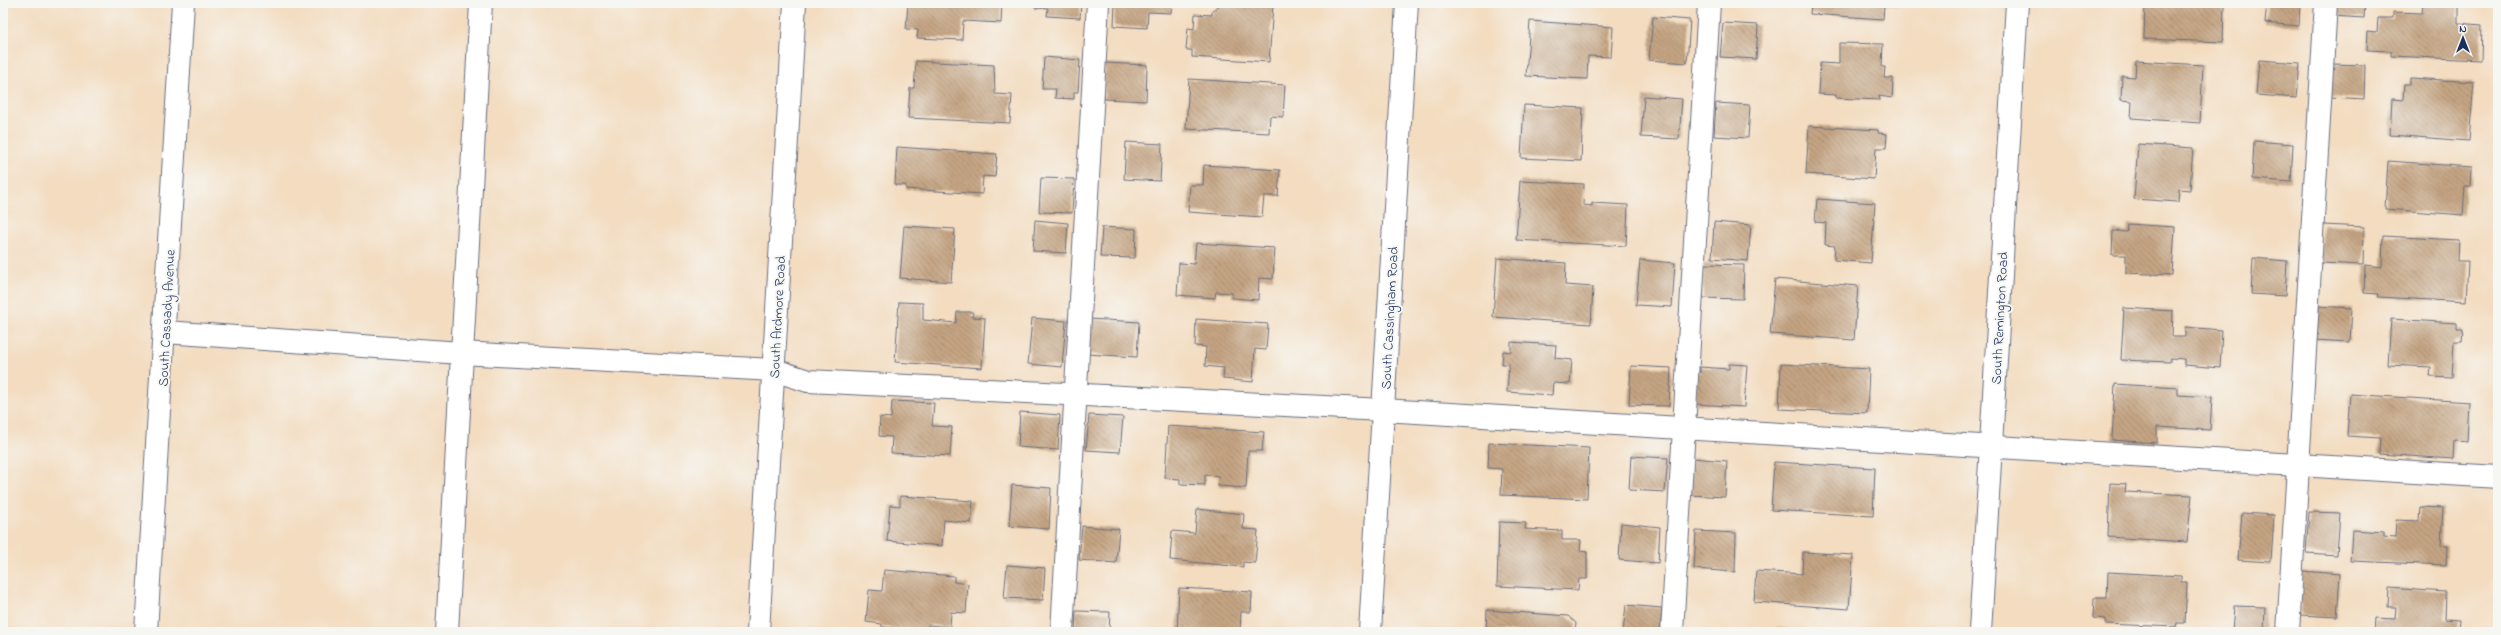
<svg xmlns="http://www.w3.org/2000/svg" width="2501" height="635" viewBox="0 0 2501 635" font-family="'Indie Flower',sans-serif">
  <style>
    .building { fill: url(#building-back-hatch) }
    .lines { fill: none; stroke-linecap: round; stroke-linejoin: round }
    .minor-casing { stroke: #676c80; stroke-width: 24 }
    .minor { stroke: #fff; stroke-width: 22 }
    .labels { text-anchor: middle; stroke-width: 4; stroke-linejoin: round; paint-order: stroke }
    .street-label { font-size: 14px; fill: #1b2f5e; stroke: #f6f6f2 }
  </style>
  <defs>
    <pattern id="building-back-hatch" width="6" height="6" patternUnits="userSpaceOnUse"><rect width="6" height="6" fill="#c5a482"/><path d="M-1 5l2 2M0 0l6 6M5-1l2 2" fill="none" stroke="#9f866e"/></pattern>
  </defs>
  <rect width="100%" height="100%" fill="#f6f6f2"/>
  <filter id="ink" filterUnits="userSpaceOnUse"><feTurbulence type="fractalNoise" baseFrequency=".025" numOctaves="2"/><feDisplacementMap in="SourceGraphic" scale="8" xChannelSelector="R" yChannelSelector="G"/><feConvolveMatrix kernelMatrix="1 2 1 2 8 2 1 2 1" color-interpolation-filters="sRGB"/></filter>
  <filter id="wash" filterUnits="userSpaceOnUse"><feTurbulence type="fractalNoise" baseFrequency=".012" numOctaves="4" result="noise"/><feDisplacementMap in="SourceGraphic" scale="16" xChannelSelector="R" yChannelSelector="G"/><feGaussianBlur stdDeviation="0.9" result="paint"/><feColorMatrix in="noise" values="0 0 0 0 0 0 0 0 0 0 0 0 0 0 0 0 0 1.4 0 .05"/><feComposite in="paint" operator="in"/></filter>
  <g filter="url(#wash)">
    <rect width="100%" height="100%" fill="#f3dcbf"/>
    <g id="blocks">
      <g class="building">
        <path d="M908,3H1002L1001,23L963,21L962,40L917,38L918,30L906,29Z"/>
        <path d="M1036,3H1081L1080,18L1047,16L1048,8H1035Z"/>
        <path d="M1115,3H1172L1171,13L1148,12L1147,28L1114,26Z"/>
        <path d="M1222,3L1273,5L1269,62L1192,57V50H1186L1188,28L1194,29L1195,14L1212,15V11Z"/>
        <path d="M1811,3H1899L1898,6L1884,5L1883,19L1810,14Z"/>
        <path d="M2145,3H2224L2223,42L2144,39Z"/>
        <path d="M2267,3H2300L2299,26L2265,23Z"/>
        <path d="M2333,3H2365L2364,18L2332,16Z"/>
        <path d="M2423,3H2458V23L2482,25L2481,60L2391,56V51L2367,50L2368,31L2377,32L2378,18H2393V12L2422,13Z"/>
        <path d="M1653,17L1690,20L1687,63L1649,60Z"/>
        <path d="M1530,21L1613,27L1611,57L1588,56L1587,79L1526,76Z"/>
        <path d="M1723,23L1758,25L1756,59L1720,57Z"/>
        <path d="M1839,43L1883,44L1882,67H1885L1884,78H1893L1892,98L1879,96L1880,100L1836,98V95L1818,94L1820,63L1839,64Z"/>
        <path d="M1044,57L1080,60L1078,92H1074V99L1055,98L1056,89H1042Z"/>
        <path d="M2259,60L2300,63L2297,98L2256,95Z"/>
        <path d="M916,61L994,65L995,94L1012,95L1010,123L908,118L910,88H914Z"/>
        <path d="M2136,61L2203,65L2200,123L2131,118L2132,101L2121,100L2122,76L2135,77Z"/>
        <path d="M1105,63L1147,65L1146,101L1104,99Z"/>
        <path d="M2332,64L2365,65L2364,99L2330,97Z"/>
        <path d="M2410,78L2474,82L2469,141L2390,135L2392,99L2403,100L2404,84H2410Z"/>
        <path d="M1189,79L1285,85L1283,117L1270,116L1269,133L1186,129Z"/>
        <path d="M1644,96L1682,99L1679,139L1641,137Z"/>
        <path d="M1716,103L1750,105L1748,138L1714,136Z"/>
        <path d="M1524,105L1583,108L1581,161L1521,158Z"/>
        <path d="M1809,126L1878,130V133L1887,134L1886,148H1876L1874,179L1806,174Z"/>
        <path d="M2254,141L2293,144L2291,182L2252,179Z"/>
        <path d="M1126,142L1162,144L1160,181L1124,179Z"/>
        <path d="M2138,144L2193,148L2190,190L2179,189L2178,202L2134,199Z"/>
        <path d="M897,147L997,154L995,177L983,176L982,194L906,189V185H895Z"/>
        <path d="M2388,161L2472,167L2471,186H2465L2463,215L2385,209Z"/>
        <path d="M1204,165L1280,170L1278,196H1264L1262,217L1188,212L1190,185H1203Z"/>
        <path d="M1041,178L1074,179L1072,213L1039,212Z"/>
        <path d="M1520,181L1584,184L1583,205L1592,206V203L1628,205L1626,246L1516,240Z"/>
        <path d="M1817,199L1875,203L1871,263L1834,260L1835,246L1825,245L1826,223L1815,222Z"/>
        <path d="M1035,220L1068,223L1066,253L1033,251Z"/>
        <path d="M1714,222L1751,225L1748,261L1712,258Z"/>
        <path d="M2128,224L2175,227L2172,275L2126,273V255H2112L2113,231L2127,232Z"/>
        <path d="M2323,225L2364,227L2363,265L2321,263Z"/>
        <path d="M904,226L955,229L951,282L900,278Z"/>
        <path d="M1102,227L1136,229L1135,258L1100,257Z"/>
        <path d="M2383,236L2459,240L2458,261H2468L2466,302L2378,297L2379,294L2364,293L2365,265L2382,267Z"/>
        <path d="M1196,243L1275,248L1273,279L1259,278L1258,300L1232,298V293L1216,292L1215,298L1177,295L1179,263L1194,264Z"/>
        <path d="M1497,258L1566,263L1565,285L1593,287L1591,324L1493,317Z"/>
        <path d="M2253,258L2287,261L2285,296L2251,294Z"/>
        <path d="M1640,260L1675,263L1672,307L1636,305Z"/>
        <path d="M1703,264L1744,265L1743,299L1703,298Z"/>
        <path d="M1775,279L1858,286L1854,340L1770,334Z"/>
        <path d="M899,302L923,303V320L956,323L957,312H973L972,317L985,318L982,368L895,362Z"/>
        <path d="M2317,306L2352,308L2350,342L2314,340Z"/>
        <path d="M2124,308L2173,311L2172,337H2185V327L2222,330L2220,368L2184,365V359L2170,358V362L2121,360Z"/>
        <path d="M1032,318L1066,321L1062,367L1028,364Z"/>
        <path d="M1089,319L1139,322L1137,357L1086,354Z"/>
        <path d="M1196,319L1268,324L1266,350L1255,349L1253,382L1223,379L1224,368L1205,366L1206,347L1195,346Z"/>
        <path d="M2391,319L2457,323V329H2463L2462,341H2454L2452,378L2430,377L2431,367L2388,365Z"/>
        <path d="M1511,342L1556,345L1555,358L1572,360L1570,384L1553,383L1552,395L1507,392L1509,364H1502L1503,351L1511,352Z"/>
        <path d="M1729,364L1747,365L1744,407L1695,404L1697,372L1700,373V367L1729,369Z"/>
        <path d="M1781,364L1869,369L1867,413L1779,409Z"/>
        <path d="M1631,366L1671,368L1669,406L1629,405Z"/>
        <path d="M2115,384L2178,388V395L2212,397L2210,430L2157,427V443L2112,440Z"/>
        <path d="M2350,394L2469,402L2467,441L2454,440L2453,459L2379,454L2380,438L2347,436Z"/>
        <path d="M892,401L934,403L932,426L952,427L950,456L891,453L892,437L879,436L880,417L891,418Z"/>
        <path d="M1020,412L1060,415L1058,450L1018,447Z"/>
        <path d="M1089,415L1123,417L1120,452L1086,450Z"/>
        <path d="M1168,426L1264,432L1262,451H1248L1246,488L1218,486L1219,476L1205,475V485L1180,484V479L1165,478Z"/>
        <path d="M1489,443L1589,448L1587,499L1501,495L1502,469L1488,468Z"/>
        <path d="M1631,456L1668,458L1665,492L1629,490Z"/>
        <path d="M1692,458L1727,461L1725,497L1690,495Z"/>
        <path d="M1774,462L1875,468L1873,516L1771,510Z"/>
        <path d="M2110,483L2126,484L2125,492L2192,495L2187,542L2108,537Z"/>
        <path d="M1012,485L1051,488L1049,529L1009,526Z"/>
        <path d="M900,496L973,501L971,523L944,520L942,546L887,541L890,505L900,506Z"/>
        <path d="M2420,507L2443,508L2441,545H2447L2446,565L2350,561L2352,530L2384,532V537L2395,538L2396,520L2419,521Z"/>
        <path d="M1197,509L1244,514L1243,529L1258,530L1255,563L1243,562V567L1170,560L1172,531L1195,533Z"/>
        <path d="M2309,512L2340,513L2337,555L2306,553Z"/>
        <path d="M2242,513L2274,515L2271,562L2238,560Z"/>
        <path d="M1499,522L1526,523L1525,529L1562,531V540H1581L1580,551L1587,552V579H1579L1578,590L1497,586Z"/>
        <path d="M1621,523L1660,527L1658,563L1619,560Z"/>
        <path d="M1082,526L1119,529L1116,563L1079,560Z"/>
        <path d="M1696,531L1736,533L1735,572L1694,569Z"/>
        <path d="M1803,552L1853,555L1849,609L1754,602L1756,571L1802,574Z"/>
        <path d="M1007,565L1045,568L1043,600L1004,598Z"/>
        <path d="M884,570L954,576V582L968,584L966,613L951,612L950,627L928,625L927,631L882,627V624L866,622L869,590L882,591Z"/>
        <path d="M2302,571L2340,574L2337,617L2300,615Z"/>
        <path d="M2108,572L2181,576V582H2187L2185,623H2177L2176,627L2106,624V619L2093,618L2094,598H2107Z"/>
        <path d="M1179,588L1252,592L1251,612H1241L1240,632H1177Z"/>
        <path d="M2389,588L2446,592L2445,619L2459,620L2458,632H2374L2375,618L2395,619L2396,607H2388Z"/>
        <path d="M1626,605L1662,608L1660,632H1623Z"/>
        <path d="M2234,606L2265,607L2264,632H2232Z"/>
        <path d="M1487,610L1568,616L1576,623L1575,632H1486Z"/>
        <path d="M1076,611L1110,612L1109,632H1075Z"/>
        <path d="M1776,628L1822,631V632H1776Z"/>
      </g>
    </g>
  </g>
  <g filter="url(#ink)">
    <use href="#blocks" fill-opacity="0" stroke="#676c80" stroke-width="1"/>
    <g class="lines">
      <g class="minor-casing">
        <g id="minor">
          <path d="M165,332L461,353L774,370L808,381L1383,410L2498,477"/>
          <path d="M146,632L183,3"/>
          <path d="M447,632L481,3"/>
          <path d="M758,632L795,3"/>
          <path d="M1062,632L1098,3"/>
          <path d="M1370,632L1407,3"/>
          <path d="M1672,632L1709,3"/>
          <path d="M1980,632L2017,3"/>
          <path d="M2288,632L2326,3"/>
        </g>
      </g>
      <use href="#minor" class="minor"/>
    </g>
  </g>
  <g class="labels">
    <g class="street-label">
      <text transform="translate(777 317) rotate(-87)" y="5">South Ardmore Road</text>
      <text transform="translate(166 318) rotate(-87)" y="5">South Cassady Avenue</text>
      <text transform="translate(1389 318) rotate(-87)" y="5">South Cassingham Road</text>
      <text transform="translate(1999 318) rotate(-87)" y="5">South Remington Road</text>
    </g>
  </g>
  <rect width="2501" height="635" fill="none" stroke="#f6f6f2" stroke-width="16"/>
  <g transform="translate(2463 38)" stroke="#f6f6f2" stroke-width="3" paint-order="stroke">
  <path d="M0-3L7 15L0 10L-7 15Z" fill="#1b2f5e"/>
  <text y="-6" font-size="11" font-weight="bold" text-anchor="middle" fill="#1b2f5e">N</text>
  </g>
</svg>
